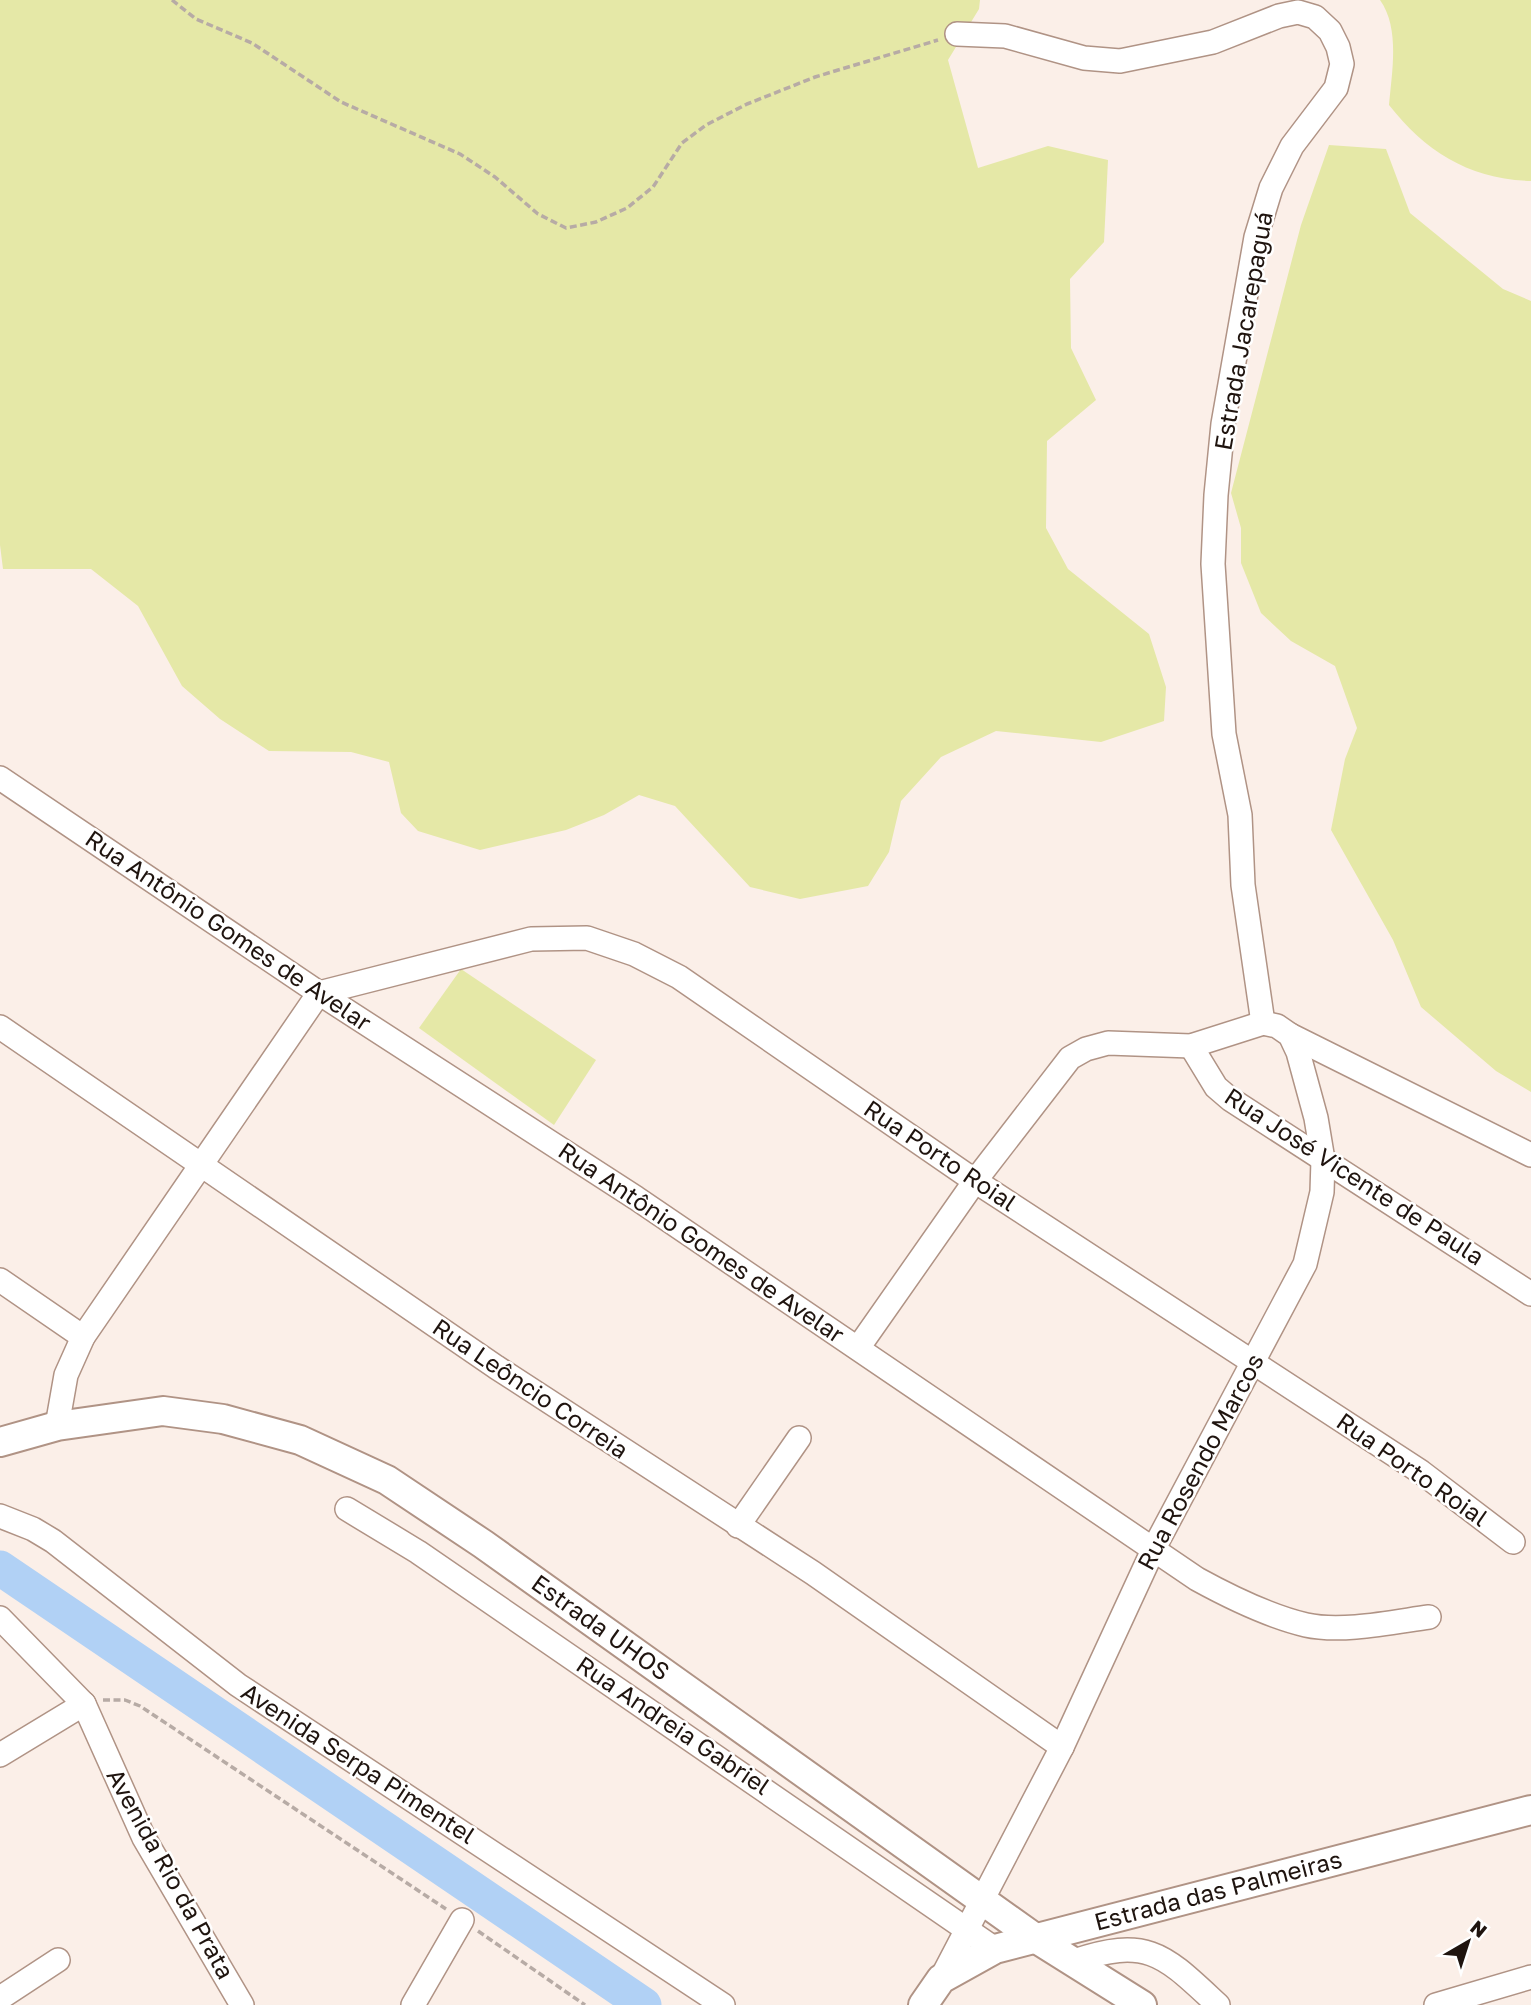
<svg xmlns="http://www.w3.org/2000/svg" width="1531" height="2005" viewBox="0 0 1531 2005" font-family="'Golos Text',sans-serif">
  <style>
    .green { fill: #e5e8a7 }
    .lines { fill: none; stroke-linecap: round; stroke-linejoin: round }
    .river { stroke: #b1d1f5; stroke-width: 35 }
    .minor-casing { stroke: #b09385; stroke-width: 26 }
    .tertiary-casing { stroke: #b09385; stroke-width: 32 }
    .path { stroke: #b7aba5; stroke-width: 3.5; stroke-dasharray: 7 3.5; stroke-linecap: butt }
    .minor { stroke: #fff; stroke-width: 23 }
    .tertiary { stroke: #fff; stroke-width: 28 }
    .labels { text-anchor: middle; stroke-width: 5; stroke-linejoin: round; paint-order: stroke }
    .street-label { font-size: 24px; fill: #1f140f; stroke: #fff }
  </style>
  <rect width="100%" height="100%" fill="#fbefe8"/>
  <g class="green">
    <path d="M0,0H980L979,9L948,60L978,168L1048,146L1108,160L1104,242L1070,279L1071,348L1096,400L1047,441L1046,528L1068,569L1149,634L1166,687L1164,721L1101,742L996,731L941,757L901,801L889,852L868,886L800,899L750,887L675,806L639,795L604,815L566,830L480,850L418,831L401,813L389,762L351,752L269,751L220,719L182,686L138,606L91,569H3L0,545Z"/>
    <path d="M1380,0H1531V181C1469,179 1426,152 1389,105C1392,71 1400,28 1380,0Z"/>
    <path d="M1329,145L1386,149L1410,213L1503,289L1531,301V1092L1496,1071L1421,1007L1393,940L1331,830L1345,759L1357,728L1335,666L1291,641L1261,613L1241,563V528L1231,493L1301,225Z"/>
    <path d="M461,969L596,1060L554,1125L419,1028Z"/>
  </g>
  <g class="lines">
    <path class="river" d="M0,1568L644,2005"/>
    <g class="minor-casing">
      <g id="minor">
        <path d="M957,34L1005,36L1084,58L1120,61L1213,42L1279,16L1298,12L1315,17L1330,31L1338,47L1342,64L1336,88L1292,146L1271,188L1256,237L1223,424L1216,495L1213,564L1224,734L1240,815L1243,885L1263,1023"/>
        <path d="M0,778L319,993L636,1198L1197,1579C1228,1596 1272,1617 1306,1625C1342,1633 1393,1622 1429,1617"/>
        <path d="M0,1027L496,1367L813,1573L1062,1747"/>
        <path d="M1290,1035L1531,1155"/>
        <path d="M1191,1046L1216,1087L1230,1099L1531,1294"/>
        <path d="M0,1280L83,1337"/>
        <path d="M858,1348L975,1181L1070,1058L1086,1049L1108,1043L1191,1046L1263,1023L1277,1026L1290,1035L1298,1052L1316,1118L1323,1160L1322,1192L1305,1264L1153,1550L1062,1747L941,1979"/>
        <path d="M57,1426L66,1375L83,1337L319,993L531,939L587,938L634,954L679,977L975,1181L1421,1472L1513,1542"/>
        <path d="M347,1509L418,1552L995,1949"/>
        <path d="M0,1516L33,1529L53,1541L238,1685L723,2005"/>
        <path d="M738,1526L799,1438"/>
        <path d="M0,1618L84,1704L144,1838L242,2005"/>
        <path d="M0,1755L84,1704"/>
        <path d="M1074,1961C1149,1936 1164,1955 1218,2005"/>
        <path d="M0,1998L58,1960"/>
        <path d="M413,2005L462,1920"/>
        <path d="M1436,2005L1531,1977"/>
      </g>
    </g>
    <g class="tertiary-casing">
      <g id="tertiary">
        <path id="s1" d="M0,1442L57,1426L163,1411L223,1419L300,1440L387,1480L483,1544L1035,1938L1142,2005"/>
        <path id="s2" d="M923,2005L941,1979L995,1949L1531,1810"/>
      </g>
    </g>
    <g class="path">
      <path d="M172,0L196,19L252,43L341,102L460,154L495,177L538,214L566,228L596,222L627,208L653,187L682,143L706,125L747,104L815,77L938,40"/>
      <path d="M103,1700H125L140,1706L446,1909"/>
      <path d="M478,1931L585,2005"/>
    </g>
    <use href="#minor" class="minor"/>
    <use href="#tertiary" class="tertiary"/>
  </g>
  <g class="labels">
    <g class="street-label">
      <text transform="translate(1244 331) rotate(-80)" y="8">Estrada Jacarepaguá</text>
      <text transform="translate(228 931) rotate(34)" y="8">Rua Antônio Gomes de Avelar</text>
      <text transform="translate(940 1156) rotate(34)" y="8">Rua Porto Roial</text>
      <text transform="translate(1354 1177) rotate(33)" y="8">Rua José Vicente de Paula</text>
      <text transform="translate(701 1243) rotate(34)" y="8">Rua Antônio Gomes de Avelar</text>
      <text transform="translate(530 1389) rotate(34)" y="8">Rua Leôncio Correia</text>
      <text transform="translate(1201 1462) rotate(-62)" y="8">Rua Rosendo Marcos</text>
      <text transform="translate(1412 1470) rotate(35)" y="8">Rua Porto Roial</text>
      <text dy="8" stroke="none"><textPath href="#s1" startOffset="662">Estrada UHOS</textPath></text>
      <text transform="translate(673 1726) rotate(34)" y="8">Rua Andreia Gabriel</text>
      <text transform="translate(358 1764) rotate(33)" y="8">Avenida Serpa Pimentel</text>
      <text transform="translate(170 1874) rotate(61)" y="8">Avenida Rio da Prata</text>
      <text dy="8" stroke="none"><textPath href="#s2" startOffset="324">Estrada das Palmeiras</textPath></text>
    </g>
  </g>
  <g transform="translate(1468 1942) rotate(39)" stroke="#ffffff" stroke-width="5" paint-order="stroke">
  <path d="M0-5L12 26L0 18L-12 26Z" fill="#1f140f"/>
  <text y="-10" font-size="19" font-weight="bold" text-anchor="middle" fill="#1f140f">N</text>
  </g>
</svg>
